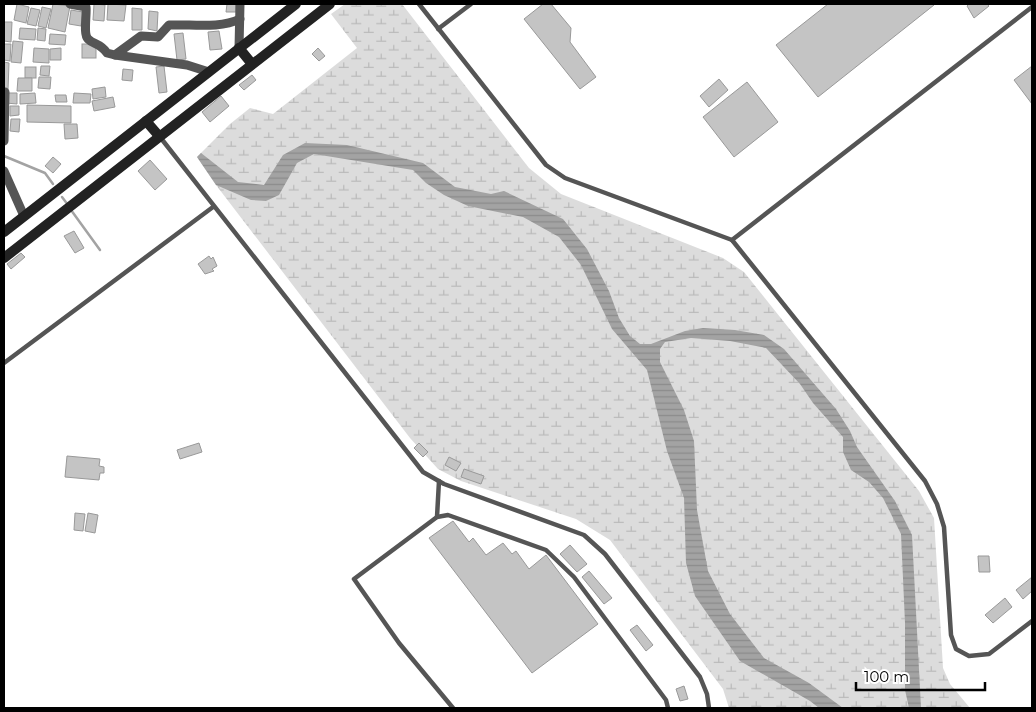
<svg xmlns="http://www.w3.org/2000/svg" width="1036" height="712" viewBox="0 0 1036 712" font-family="Montserrat,sans-serif">
  <style>
    .wetland { fill: url(#wetland-marsh) }
    .water { fill: url(#water-rules) }
    .lines { fill: none; stroke-linecap: round; stroke-linejoin: round }
    .stream { stroke: #a3a3a3; stroke-width: 2.5 }
    .building { fill: #c4c4c4; stroke: #999 }
    .lane { stroke: #555; stroke-width: 4.5 }
    .street { stroke: #555; stroke-width: 9 }
    .secondary { stroke: #222; stroke-width: 10 }
  </style>
  <defs>
    <pattern id="wetland-marsh" width="20" height="14" patternUnits="userSpaceOnUse" patternTransform="scale(1.25)"><rect width="20" height="14" fill="#dcdcdc"/><path d="M1 5h8M5 5V1M11 12h8M15 12V8" fill="none" stroke="#bbb"/></pattern>
    <pattern id="water-rules" width="6" height="5" patternUnits="userSpaceOnUse" patternTransform="scale(1.25)"><rect width="6" height="5" fill="#a3a3a3"/><path d="M0 2.5h6" fill="none" stroke="#8b8b8b"/></pattern>
  </defs>
  <rect width="100%" height="100%" fill="#fff"/>
  <path class="wetland" d="M345,4H402L529,168L561,194L723,258L744,272L919,491L934,518L943,668L950,684L970,708H729L723,689L610,540L576,519L461,481L438,469L410,438L216,185L197,157L230,124L250,108L273,114L357,48L331,14Z"/>
  <path class="water" d="M305,143L347,145L423,163L455,187L491,194L504,191L563,219L587,249L609,291L619,318L630,336L640,344H651L685,331L703,328L735,330L764,335L784,349L836,409L850,431L857,447L895,501L912,535L921,708H909L905,690V623L901,534L883,498L869,482L851,470L843,452V437L813,403L800,384L766,348L730,341L691,338L665,342L660,349V362L684,410L694,441L697,510L708,571L730,614L764,658L809,683L843,708H819L810,701L740,661L695,596L686,563L684,498L667,451L647,370L612,329L581,265L559,237L523,217L468,206L444,195L426,183L413,170L314,154L297,163L279,195L266,201L251,200L216,185L197,157L201,153L238,182L264,185L283,155Z"/>
  <g class="lines">
    <g class="stream">
      <path d="M4,156L45,173L53,184"/>
      <path d="M62,197L68,205"/>
      <path d="M71,210L100,250"/>
    </g>
  </g>
  <g class="building">
    <path d="M17,4L29,7L26,23L14,20Z"/>
    <path d="M53,4L70,6L65,32L48,28Z"/>
    <path d="M94,4L105,5L104,21L93,20Z"/>
    <path d="M108,4L126,5L124,21L107,20Z"/>
    <path d="M227,4H236V12H226Z"/>
    <path d="M543,4H551L571,28L570,42L596,77L580,89L524,19Z"/>
    <path d="M828,4H933L934,5L818,97L776,45Z"/>
    <path d="M969,4H987L989,6L974,18L967,6Z"/>
    <path d="M42,7L51,9L46,28L38,26Z"/>
    <path d="M31,8L40,10L36,26L27,24Z"/>
    <path d="M132,8L142,9V30H132Z"/>
    <path d="M71,10L83,12L81,26L69,24Z"/>
    <path d="M149,11L158,12L157,31L148,29Z"/>
    <path d="M4,22H12L11,42L4,41Z"/>
    <path d="M20,28L36,29L35,40L19,39Z"/>
    <path d="M38,28L46,29L45,41L37,40Z"/>
    <path d="M219,31L222,49L210,50L208,32Z"/>
    <path d="M183,33L186,59L177,60L174,34Z"/>
    <path d="M50,34L66,35L65,45L49,44Z"/>
    <path d="M13,41L23,42L21,63L11,62Z"/>
    <path d="M4,44H11L10,61L4,60Z"/>
    <rect x="82" y="44" width="14" height="14"/>
    <path d="M34,48L49,49V63L33,62Z"/>
    <path d="M61,48V60H50V49Z"/>
    <path d="M318,48L325,56L319,61L312,54Z"/>
    <path d="M4,62L9,63L8,90H4Z"/>
    <path d="M41,66H50L49,76L40,75Z"/>
    <path d="M164,66L167,92L159,93L156,67Z"/>
    <path d="M1032,66V104L1014,80Z"/>
    <rect x="25" y="67" width="11" height="11"/>
    <path d="M123,69L133,70L132,81L122,80Z"/>
    <path d="M252,75L256,80L244,90L239,85Z"/>
    <path d="M39,77H51L50,89L38,88Z"/>
    <path d="M18,78H32V91H17Z"/>
    <path d="M719,79L728,90L709,107L700,96Z"/>
    <path d="M747,82L778,122L734,157L703,117Z"/>
    <path d="M105,87L106,97L93,99L92,89Z"/>
    <path d="M7,93H17V104L6,103Z"/>
    <path d="M35,93L36,103L20,104V94Z"/>
    <path d="M74,93L91,94L90,103H73Z"/>
    <path d="M55,95H66L67,102H56Z"/>
    <path d="M221,96L229,106L210,122L202,112Z"/>
    <path d="M113,97L115,107L94,111L92,101Z"/>
    <path d="M27,105L71,106V123L27,122Z"/>
    <path d="M10,106H19V115L10,116Z"/>
    <path d="M11,119H20L19,132L10,131Z"/>
    <path d="M64,124H77L78,138L65,139Z"/>
    <path d="M53,157L61,164L53,173L45,166Z"/>
    <path d="M150,160L167,179L155,190L138,171Z"/>
    <path d="M74,231L84,248L75,253L64,236Z"/>
    <path d="M21,253L25,257L11,269L7,264Z"/>
    <path d="M209,256L211,259L213,257L217,266L212,269L214,271L205,274L198,264Z"/>
    <path d="M199,443L202,452L180,459L177,450Z"/>
    <path d="M419,443L428,452L423,457L414,448Z"/>
    <path d="M67,456L100,459L99,466L104,467V473H100L99,480L65,477Z"/>
    <path d="M449,457L461,463L456,471L445,465Z"/>
    <path d="M464,469L484,476L481,484L461,477Z"/>
    <path d="M75,513L85,514L83,531L74,530Z"/>
    <path d="M88,513L98,515L95,533L85,531Z"/>
    <path d="M453,521L469,542L473,538L486,555L503,543L512,554L516,551L529,569L546,555L598,624L532,673L429,538Z"/>
    <path d="M570,545L587,564L577,572L560,554Z"/>
    <path d="M978,556H989L990,572H979Z"/>
    <path d="M589,571L612,598L604,604L582,577Z"/>
    <path d="M1032,577V591L1023,599L1016,590Z"/>
    <path d="M1005,598L1012,607L993,623L985,615Z"/>
    <path d="M637,625L653,645L646,651L630,630Z"/>
    <path d="M684,686L688,699L680,701L676,689Z"/>
  </g>
  <g class="lines">
    <g class="lane">
      <path d="M419,4L546,165L565,178L732,240L925,481L937,504L944,527L951,635L956,649L969,656L989,654L1032,621"/>
      <path d="M438,29L471,4"/>
      <path d="M160,137L423,472L444,484L584,535L605,554L700,677L707,694L709,708"/>
      <path d="M732,240L1032,7"/>
      <path d="M4,363L213,207"/>
      <path d="M437,517L439,481"/>
      <path d="M453,708L399,643L354,579L437,517L448,515L546,550L574,577L666,700L668,708"/>
    </g>
    <g class="street">
      <path d="M70,4L86,7C87,15 83,34 88,39C94,45 100,43 107,53L115,55L141,36L158,37L169,25C192,24 219,29 240,19"/>
      <path d="M239,48L240,4"/>
      <path d="M115,55L187,65L209,72"/>
      <path d="M4,141L5,92"/>
      <path d="M4,171L24,216"/>
    </g>
    <g class="secondary">
      <path d="M239,48L252,64"/>
      <path d="M146,121L159,136"/>
      <path d="M4,232L296,4"/>
      <path d="M4,258L330,4"/>
    </g>
  </g>
  <rect width="1036" height="712" fill="none" stroke="#000000" stroke-width="10"/>
  <path d="M856 682v8h129v-8" fill="none" stroke="#000000" stroke-width="2.5"/>
  <text x="864" y="682" font-size="15" fill="#000000" stroke="#ffffff" stroke-width="4" paint-order="stroke">100 m</text>
</svg>
